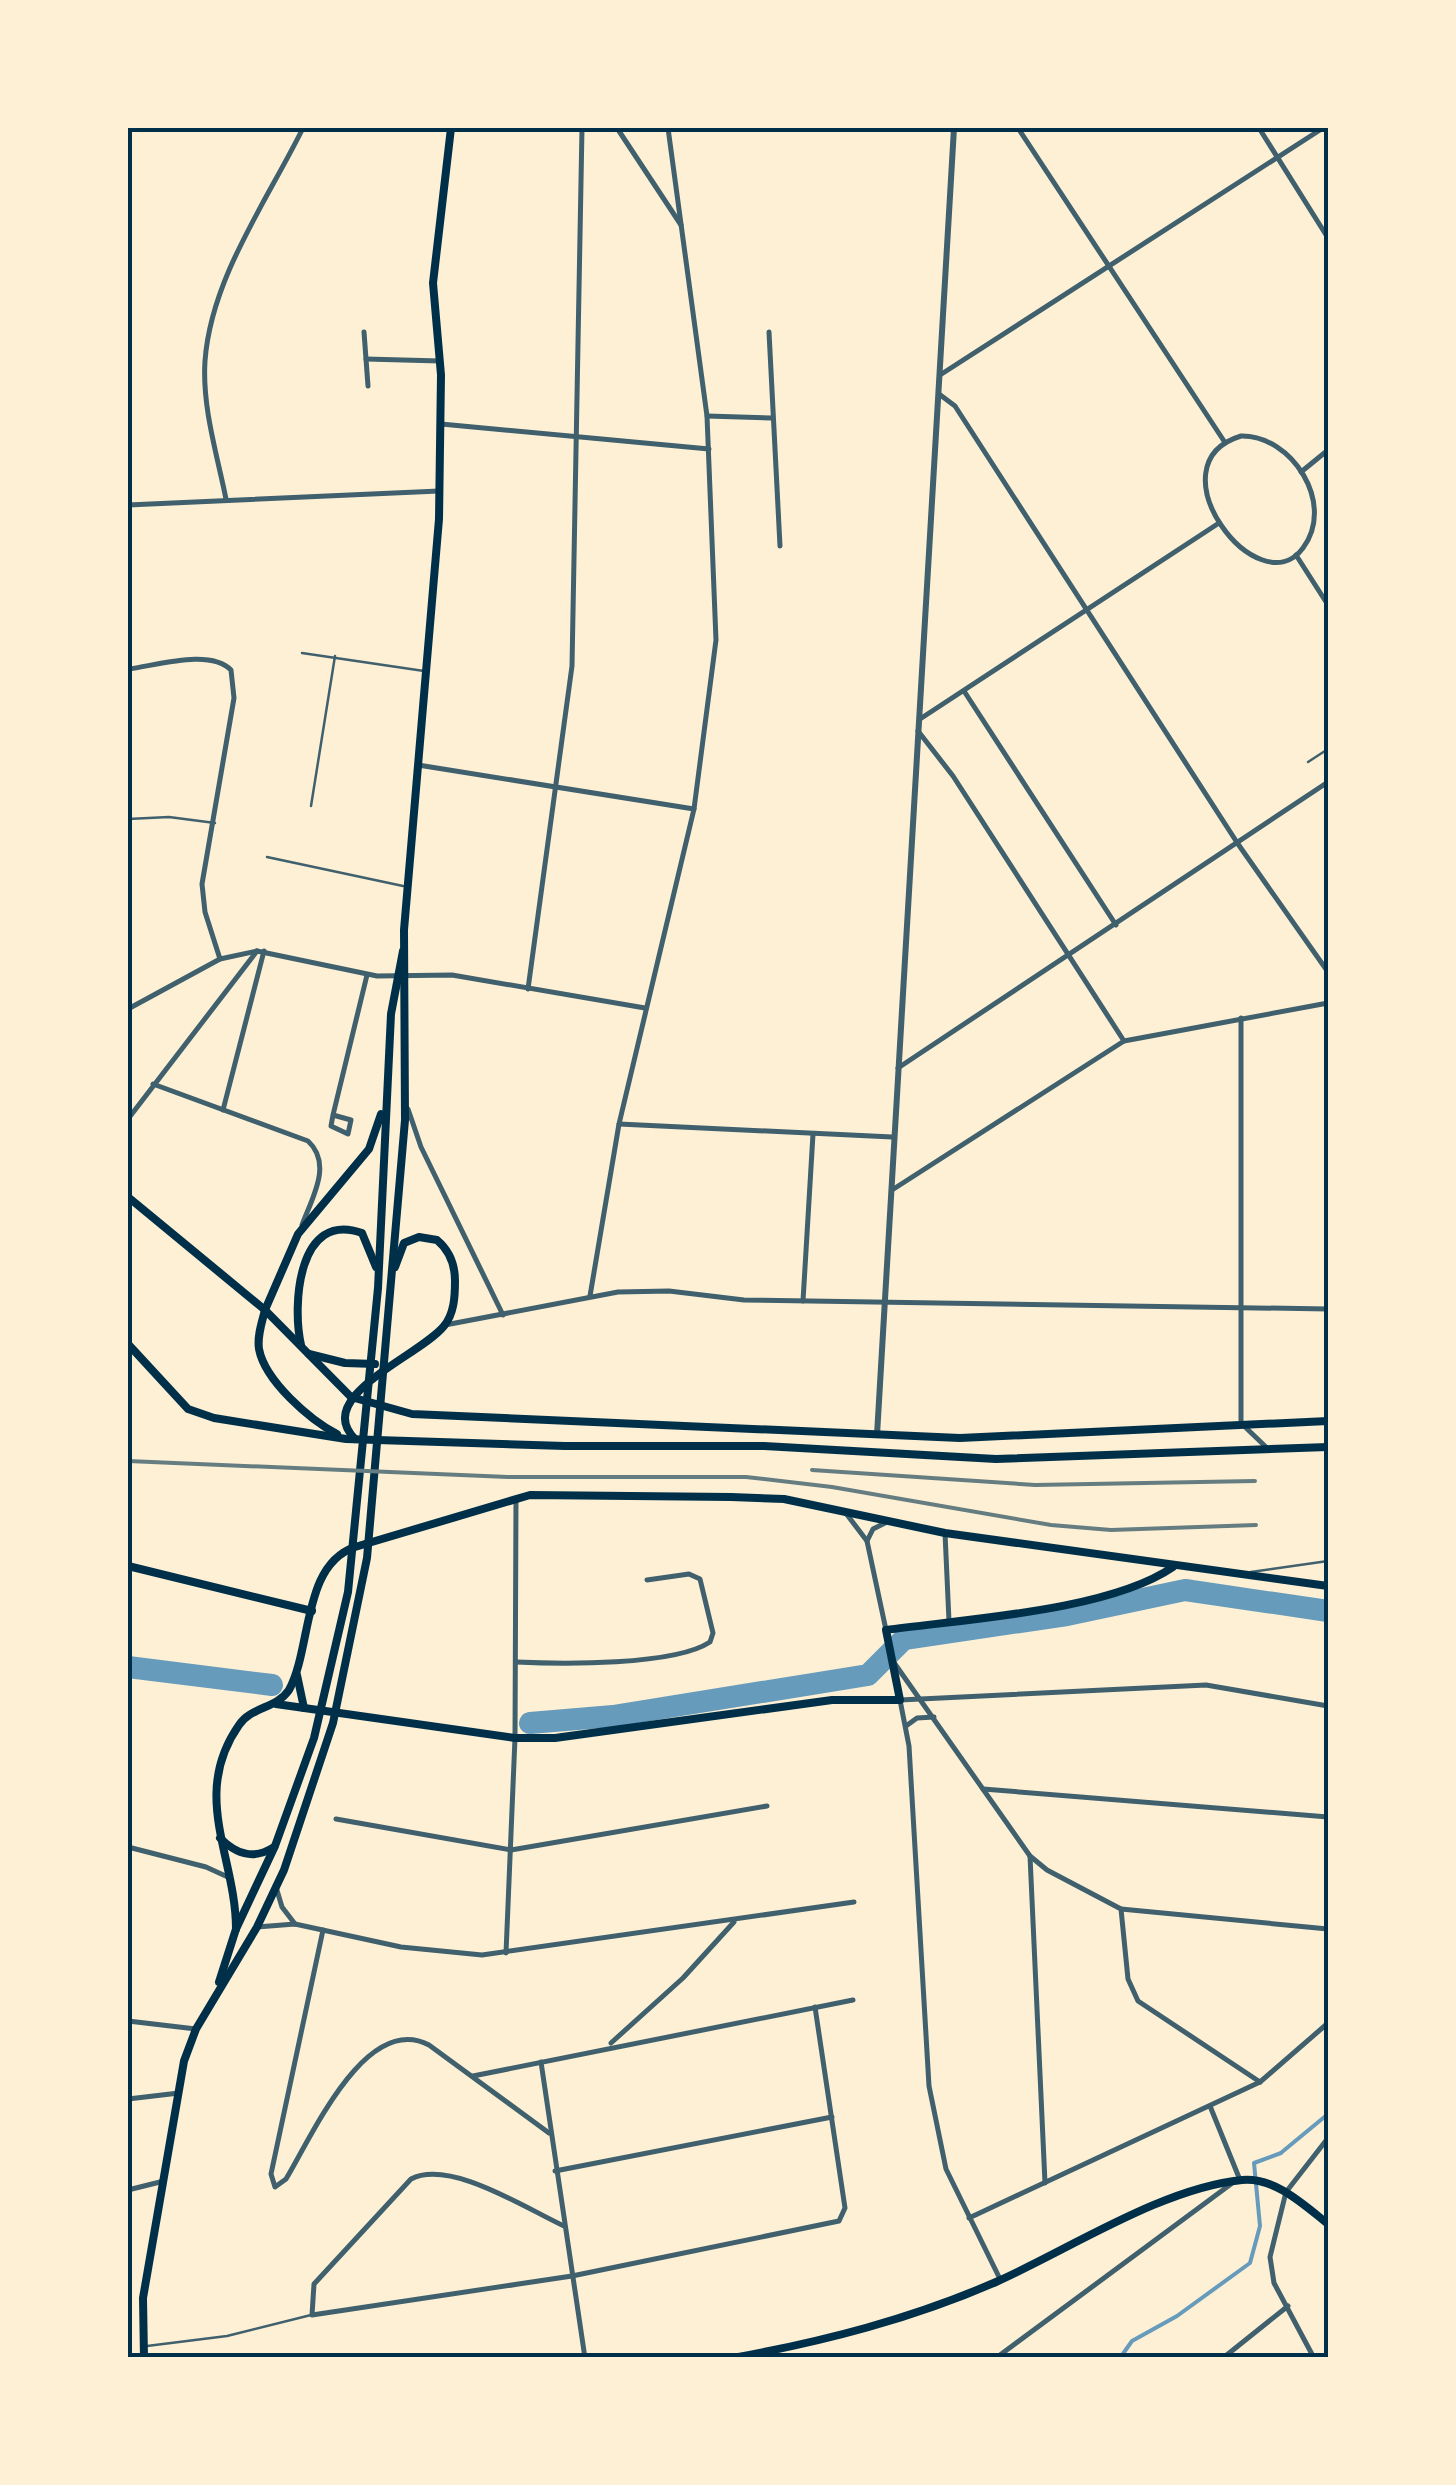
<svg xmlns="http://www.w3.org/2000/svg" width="1456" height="2485" viewBox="0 0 1456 2485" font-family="'Fira Sans',sans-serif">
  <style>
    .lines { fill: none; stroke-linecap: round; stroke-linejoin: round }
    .stream { stroke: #669bbc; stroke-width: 4 }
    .river { stroke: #669bbc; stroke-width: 22 }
    .service { stroke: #3f606c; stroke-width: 2.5 }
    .minor { stroke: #3f606c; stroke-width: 5 }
    .tertiary { stroke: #3f606c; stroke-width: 6 }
    .secondary { stroke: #003049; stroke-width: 8 }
    .primary { stroke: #003049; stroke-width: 8 }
    .rail { stroke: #657d81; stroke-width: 4 }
    .neatline { fill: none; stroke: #003049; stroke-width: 4 }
  </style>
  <rect width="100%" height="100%" fill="#fdf0d5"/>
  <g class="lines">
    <g class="stream">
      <path d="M1282,2152L1328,2114"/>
      <path d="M1120,2358L1132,2341L1177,2316L1250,2263L1260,2226L1254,2163L1281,2153"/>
    </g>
    <g class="river">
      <path d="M128,1667L272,1685"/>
      <path d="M530,1723L613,1716L868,1675L904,1639L1067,1615L1185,1590L1328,1611"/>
    </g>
    <g class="service">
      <path d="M302,653L424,671"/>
      <path d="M1308,762L1328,749"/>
      <path d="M311,806L335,656"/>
      <path d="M128,819L169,817L215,823"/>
      <path d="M267,857L403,886"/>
      <path d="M1251,1572L1328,1561"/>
      <path d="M147,2346L227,2336L311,2315"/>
    </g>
    <g class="minor">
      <path d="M617,128L681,225"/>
      <path d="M1018,128L1224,441"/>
      <path d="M1259,128L1328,238"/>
      <path d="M364,332L368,386"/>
      <path d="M769,332L780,546"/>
      <path d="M366,359L440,361"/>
      <path d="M940,375L1323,128"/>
      <path d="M939,394L955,406L1238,844L1328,972"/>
      <path d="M707,416L771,418"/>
      <path d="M441,424L709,449"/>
      <path d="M1241,436C1292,435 1336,504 1303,548C1259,608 1149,464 1241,436Z"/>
      <path d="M1301,472L1328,450"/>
      <path d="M226,499C217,454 202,407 205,361C211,278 267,201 303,128"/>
      <path d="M128,505L439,491"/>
      <path d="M1296,555L1328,605"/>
      <path d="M128,669C155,666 210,648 231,670L234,698L202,884L205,912L220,959"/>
      <path d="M964,691L1116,925"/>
      <path d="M920,719L1219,523"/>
      <path d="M918,731L953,776L1124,1041"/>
      <path d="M418,765L694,809"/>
      <path d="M528,989L572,666L582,128"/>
      <path d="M128,1009L220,959L257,951L377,976L452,975L645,1008"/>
      <path d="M1241,1018V1423L1267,1448"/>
      <path d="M898,1068L1328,782"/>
      <path d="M153,1084L308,1141C333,1164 312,1198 302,1225"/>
      <path d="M408,1109L421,1147L503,1315"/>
      <path d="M223,1110L264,951"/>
      <path d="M333,1115L351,1120L348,1134L331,1126L333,1115L367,975"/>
      <path d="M128,1119L257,951"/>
      <path d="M619,1124L892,1137"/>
      <path d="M892,1190L1124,1041L1328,1003"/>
      <path d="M590,1296L619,1124L694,809L716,640L707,416L668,128"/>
      <path d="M803,1301L813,1134"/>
      <path d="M445,1325L618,1292L669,1291L744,1300L1328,1309"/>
      <path d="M845,1512L867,1541L886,1630"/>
      <path d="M945,1533L949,1621"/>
      <path d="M867,1541L873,1529L885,1523"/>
      <path d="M516,1662C560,1664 674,1666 710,1642L713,1633L700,1579L689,1574L647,1580"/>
      <path d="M895,1664L1030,1856L1047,1870L1121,1909L1128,1979L1138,2001L1260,2082"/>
      <path d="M906,1726L917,1718L934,1717"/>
      <path d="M983,1789L1328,1817"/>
      <path d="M336,1819L511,1850L767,1806"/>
      <path d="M128,1847L206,1867L230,1878"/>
      <path d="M1030,1856L1045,2183"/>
      <path d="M276,1887L282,1907L295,1924"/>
      <path d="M1121,1909L1328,1929"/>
      <path d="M257,1927L295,1924L401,1947L482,1955L854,1902"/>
      <path d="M323,1930L271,2174L275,2187L286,2179C312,2136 366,2012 429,2045L549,2133"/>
      <path d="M506,1953L515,1738L516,1498"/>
      <path d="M128,2021L196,2029"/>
      <path d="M611,2043L683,1978L734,1922"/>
      <path d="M541,2062L585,2358"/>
      <path d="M473,2076L853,2000"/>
      <path d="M128,2099L179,2093"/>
      <path d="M1210,2106L1240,2180"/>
      <path d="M555,2171L832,2117"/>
      <path d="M128,2190L164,2181"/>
      <path d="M969,2218L1260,2082L1328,2023"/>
      <path d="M564,2226C525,2208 450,2159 411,2179L314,2284L312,2315L572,2276L839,2221L845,2208L815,2007"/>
      <path d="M1000,2279L946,2169L929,2086L909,1746L900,1700L1206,1685L1328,1706"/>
      <path d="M996,2358L1231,2184"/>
      <path d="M1223,2358L1288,2306"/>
      <path d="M1314,2358L1274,2283L1270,2257L1286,2192L1328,2138"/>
    </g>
    <path class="tertiary" d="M877,1435L954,128"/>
    <g class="secondary">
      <path d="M128,1197L265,1310L351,1397L412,1414L960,1438L1328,1421"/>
      <path d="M265,1310C262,1322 257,1336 259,1349C265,1381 310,1420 337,1434"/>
      <path d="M128,1344L188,1409L214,1418L346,1439L565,1446H764L996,1459L1328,1447"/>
      <path d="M128,1566L312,1611"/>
      <path d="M733,2358C825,2341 911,2319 996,2282C1070,2249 1162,2188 1242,2180C1275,2177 1304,2205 1328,2224"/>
    </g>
    <g class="primary">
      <path d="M265,1310L298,1234L369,1149L381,1114"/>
      <path d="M301,1345C292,1305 298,1210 362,1233L376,1267"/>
      <path d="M309,1354L345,1363L375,1364"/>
      <path d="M355,1439C312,1396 420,1356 444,1326C454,1314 455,1297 455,1281C455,1264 450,1251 437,1240L419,1237L404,1243L395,1267"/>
      <path d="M297,1675L304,1708"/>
      <path d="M276,1704L515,1738H555L832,1700H900L886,1630C965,1619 1109,1611 1173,1567"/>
      <path d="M220,1838C237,1855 254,1860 274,1847"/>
      <path d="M236,1929C236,1857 190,1795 239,1725C251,1707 277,1708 289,1690C312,1648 302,1565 355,1547L530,1495L731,1497L784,1499L945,1533L1328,1586"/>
      <path d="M219,1982L236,1929L275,1846L314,1738L348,1592L378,1288L391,1014L403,951"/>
      <path d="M144,2358L143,2298L184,2061L196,2029L257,1927L284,1870L333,1723L367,1558L405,1120L404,930L439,519L441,375L433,283L451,128"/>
    </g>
    <g class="rail">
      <path d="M128,1461L508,1477H746L832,1487L1051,1525L1111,1530L1256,1525"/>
      <path d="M812,1470L1035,1485L1255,1481"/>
    </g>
  </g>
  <rect width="1456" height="2485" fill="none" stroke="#fdf0d5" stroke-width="260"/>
  <rect x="130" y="130" width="1196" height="2225" class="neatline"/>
</svg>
